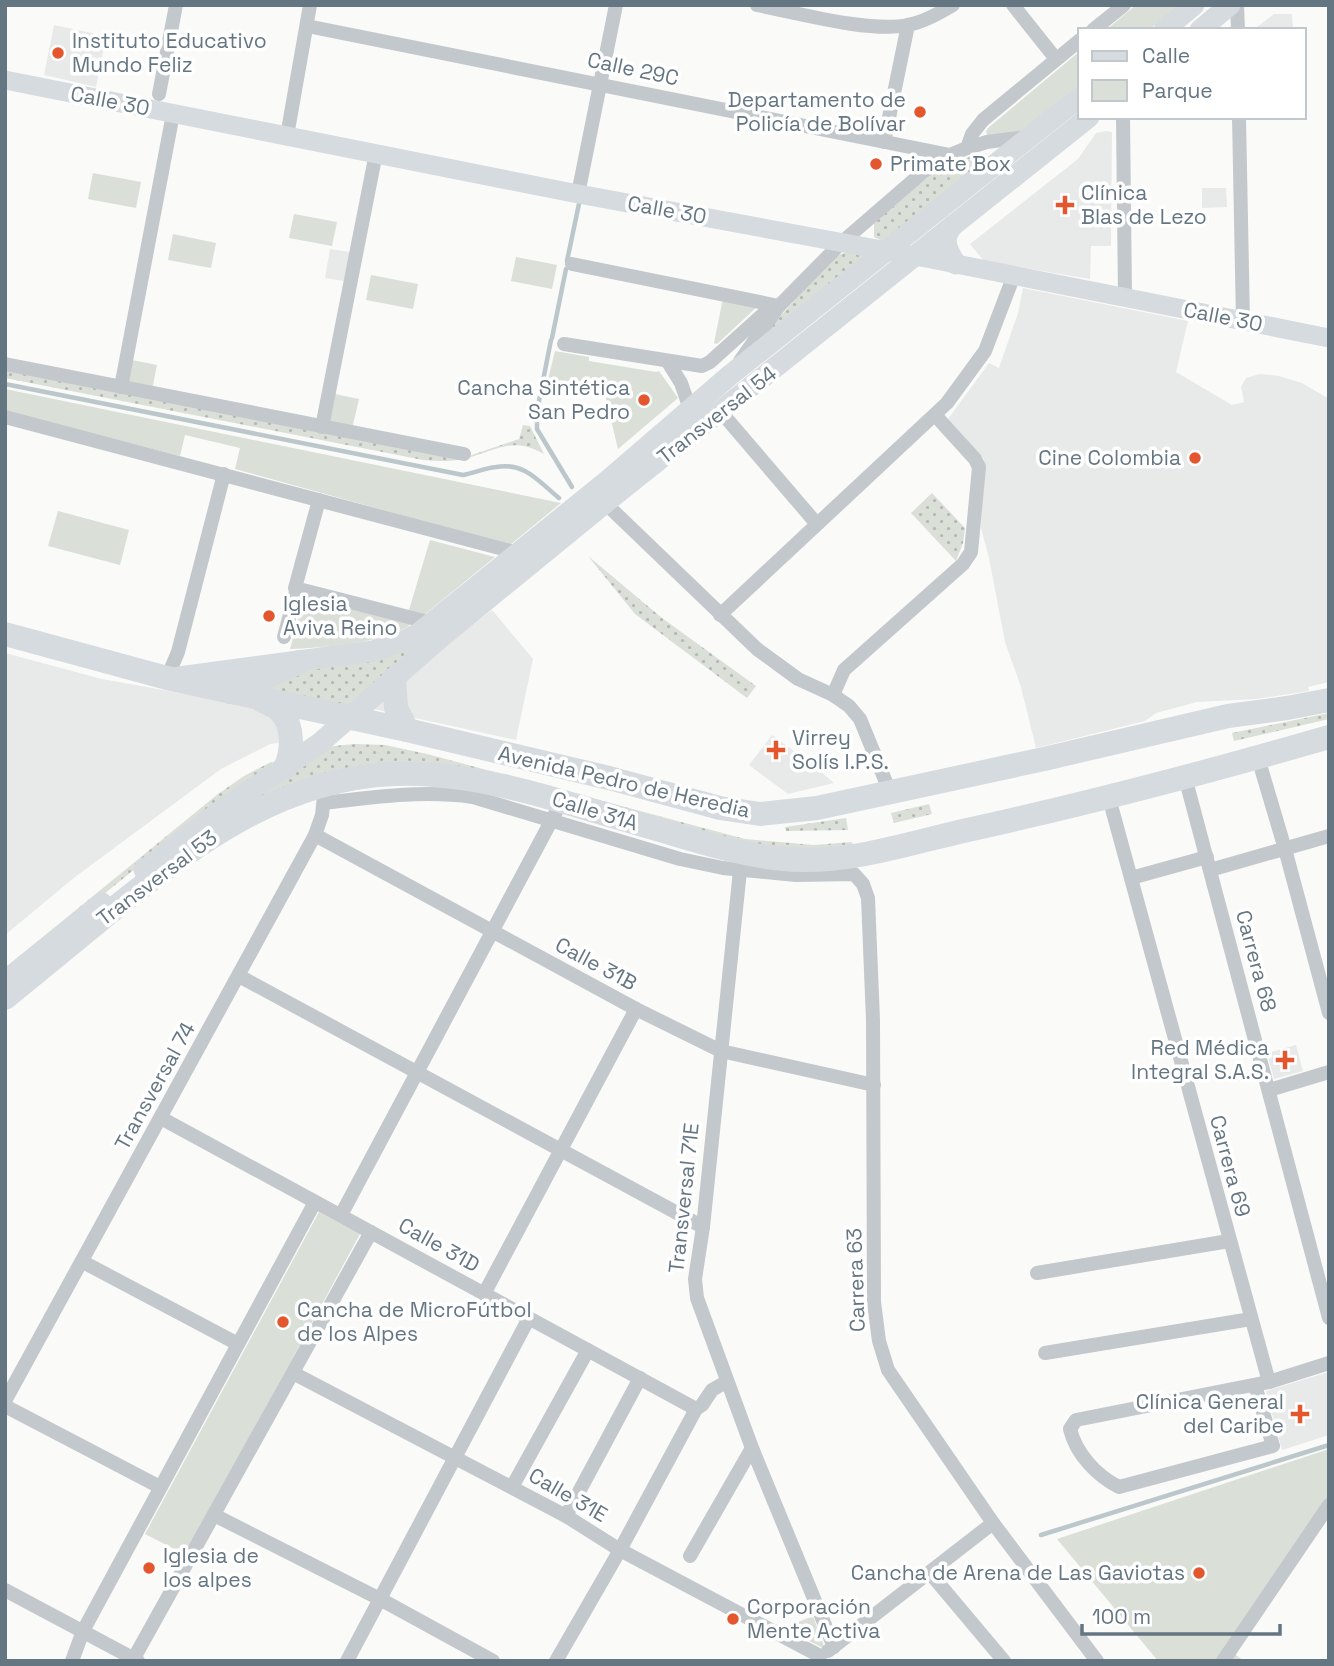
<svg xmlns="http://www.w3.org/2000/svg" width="1334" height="1666" viewBox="0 0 1334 1666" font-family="'Space Grotesk',sans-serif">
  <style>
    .built { fill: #e8e9e9 }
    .grass { fill: url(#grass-dots) }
    .park { fill: #dadfd7 }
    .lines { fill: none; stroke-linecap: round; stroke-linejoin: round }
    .stream { stroke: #bbc7cb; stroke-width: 4.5 }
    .street { stroke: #c3c8cc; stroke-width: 14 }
    .secondary { stroke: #d6dbdf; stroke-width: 19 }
    .primary { stroke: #d6dbdf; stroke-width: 21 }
    .highway { stroke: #d6dbdf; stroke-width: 24 }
    .poi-dot { fill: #e4572e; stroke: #fff; stroke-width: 2.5 }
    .labels { text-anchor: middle; stroke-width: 7; stroke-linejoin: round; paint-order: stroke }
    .poi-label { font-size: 21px; fill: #657683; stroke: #fff; text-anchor: start }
    .street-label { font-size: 21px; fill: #657683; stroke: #fff }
  </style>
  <defs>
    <pattern id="grass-dots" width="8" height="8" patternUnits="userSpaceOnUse" patternTransform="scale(1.75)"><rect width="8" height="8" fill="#dadfd7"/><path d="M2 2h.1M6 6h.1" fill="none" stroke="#b4b9b4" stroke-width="1.8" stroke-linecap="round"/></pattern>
  </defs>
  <rect width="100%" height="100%" fill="#fafaf8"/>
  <g class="built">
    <path d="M1274,14H1292L1293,30H1253Z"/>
    <path d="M54,25L106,36L96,87L44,75Z"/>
    <path d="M1106,131L1112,132L1111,246H1091L1090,279L984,261L970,244L1078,159L1096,133Z"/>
    <path d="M1202,188H1226L1227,207L1202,208Z"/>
    <path d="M330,249L350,252L344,281L325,278Z"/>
    <path d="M1023,288L1188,321L1176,372L1232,405L1244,402L1241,387L1246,378L1260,374L1279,376L1302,383L1329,399V682L1308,687L1309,691L1256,699L1197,702L1156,713L1145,721L1036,748L1021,687L1005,642L989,558L981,528L984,459L948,419L989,363L999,368L1018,313Z"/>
    <path d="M492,610L533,659L516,740L365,707Z"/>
    <path d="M5,653L102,679L252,706L270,711L284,742L270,744L221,769L75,877L5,935Z"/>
    <path d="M772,735L812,764L834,783L788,794L749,765Z"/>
    <path d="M1296,1045L1303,1071L1274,1079L1267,1053Z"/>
    <path d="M1329,1372V1435L1282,1450L1266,1391Z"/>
  </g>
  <g class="grass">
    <path d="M986,153L988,158L884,242L874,237V222C908,193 940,160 986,153Z"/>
    <path d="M846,252L867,255L770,333V328L832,258Z"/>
    <path d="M5,368L466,457L519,439L523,425L530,426L544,454C511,435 496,452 463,459C450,462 436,461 423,460L5,378Z"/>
    <path d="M932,493L965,528L963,543L956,561L911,513Z"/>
    <path d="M588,556L662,618L756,686L747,698L635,614Z"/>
    <path d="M430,635L349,709L257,685Z"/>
    <path d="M1329,713V719L1234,741L1232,733Z"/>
    <path d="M355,744L385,745L427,754L745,839L814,845L852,842L853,848L779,852L392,767L198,834L317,751L334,746Z"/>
    <path d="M271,762L275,764L193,822L5,974V968L218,794L244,776Z"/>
    <path d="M929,804L932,814L894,823L891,813Z"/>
    <path d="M846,818L848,830L786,831L785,827Z"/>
  </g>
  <g class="park">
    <path d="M1136,5H1179L1149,30H1106Z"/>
    <path d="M1080,51V84L1023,130L989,139L986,132L988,128Z"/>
    <path d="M93,173L141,182L136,208L88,199Z"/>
    <path d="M294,214L337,222L332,246L289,238Z"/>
    <path d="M173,234L216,243L211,268L168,260Z"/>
    <path d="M516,257L557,265L552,289L511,281Z"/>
    <path d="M371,275L418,284L413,309L366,300Z"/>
    <path d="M723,298L759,305L717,344L714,343Z"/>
    <path d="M555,351L589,357V361L656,372L659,371L678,398L618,449L601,378L545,392Z"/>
    <path d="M132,360L157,365L152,390L127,385Z"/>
    <path d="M5,389L561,503L510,545L235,469L240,448L185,435L180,456L5,411Z"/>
    <path d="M335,394L359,399L352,429L329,424Z"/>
    <path d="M58,511L129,530L120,565L48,546Z"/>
    <path d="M430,540L495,557L424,615L409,610Z"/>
    <path d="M304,598L411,624C390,643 318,648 290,649Z"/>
    <path d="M319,1212L360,1234L186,1555L145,1534Z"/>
    <path d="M1329,1449V1496L1225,1647L1244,1661H1158L1057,1539Z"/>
    <path d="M813,1616L825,1649L784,1628Z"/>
  </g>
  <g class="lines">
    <g class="stream">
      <path d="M567,261L580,199"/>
      <path d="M552,338L566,269"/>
      <path d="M551,340L537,411V429L572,487"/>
      <path d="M5,384L463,475C474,473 485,468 496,467C525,462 538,481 559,498"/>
      <path d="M1041,1535L1329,1445"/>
    </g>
    <g class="street">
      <path d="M757,5C798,13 870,33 908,25C924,22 939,13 953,5"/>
      <path d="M1013,5L1056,59"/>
      <path d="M1237,5L1238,30"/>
      <path d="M307,26L950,155"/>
      <path d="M1093,30L1124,5"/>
      <path d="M159,94L176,5"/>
      <path d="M1123,117L1125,297"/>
      <path d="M1239,117L1243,322"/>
      <path d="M287,136L310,5"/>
      <path d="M884,142L908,25"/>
      <path d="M967,148L972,134L983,120L1080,40"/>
      <path d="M578,194L616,5"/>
      <path d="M572,264L779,306"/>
      <path d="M564,344L702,366L710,362L770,308"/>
      <path d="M740,361L779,306L841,243L923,172L950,155L967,148L987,142L1026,137"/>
      <path d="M668,362L681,383L690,409"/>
      <path d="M5,364L464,454"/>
      <path d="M121,387L173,114"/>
      <path d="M721,412L816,523"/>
      <path d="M5,417L518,553"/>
      <path d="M322,427L376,153"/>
      <path d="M319,500L295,588L432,623"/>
      <path d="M605,503L757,649L798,679L833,695L849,706L860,719L890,792"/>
      <path d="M720,615L947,403L985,351L1014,275"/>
      <path d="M284,637L297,588"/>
      <path d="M167,678L178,652L224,474"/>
      <path d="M833,695L844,670L963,564L971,552L979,467L975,459L935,415"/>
      <path d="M1258,758L1285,849L1329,1013"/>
      <path d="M1185,777L1329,1318"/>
      <path d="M1109,798L1269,1382"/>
      <path d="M324,803C374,797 422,790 473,797L680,859L723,868L796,875L854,874L863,884L868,898L873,1020L874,1302L879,1341L888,1370L993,1523L1097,1661"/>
      <path d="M315,835L636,1009L721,1051L874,1085"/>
      <path d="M741,861L703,1227L695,1279L697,1298L752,1448L834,1647"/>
      <path d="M1210,870L1329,836"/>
      <path d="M1131,878L1207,857"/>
      <path d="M239,976L703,1227"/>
      <path d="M1269,1090L1329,1072"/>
      <path d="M161,1118L696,1409"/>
      <path d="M341,1215L556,812"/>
      <path d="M83,1262L238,1344"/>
      <path d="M1037,1273L1229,1241"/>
      <path d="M484,1294L636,1009"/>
      <path d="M1045,1353L1251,1319"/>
      <path d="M293,1373L566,1516L620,1550L820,1656"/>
      <path d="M1255,1385L1273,1446L1119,1487C1097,1476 1076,1454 1070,1429L1076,1420L1263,1383L1269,1382L1329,1363"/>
      <path d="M5,1401L315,835L322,815L324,796"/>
      <path d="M5,1406L160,1487"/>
      <path d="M512,1487L588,1350"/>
      <path d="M214,1515L380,1599L493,1661"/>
      <path d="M566,1516L640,1378"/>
      <path d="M690,1556L752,1448"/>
      <path d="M930,1573L1004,1661"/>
      <path d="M5,1590L138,1661"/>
      <path d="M828,1651L993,1523"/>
      <path d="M134,1658L371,1232"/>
      <path d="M72,1661L83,1631L315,1202"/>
      <path d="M347,1661L529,1318"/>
      <path d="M556,1661L620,1550L696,1409L702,1405L712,1390L726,1382"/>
      <path d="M1223,1661L1329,1505"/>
    </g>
    <path class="secondary" d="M5,80L573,193L931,259L1329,338"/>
    <g class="primary">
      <path d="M1164,30L1194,5"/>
      <path d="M1200,30L1230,5"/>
      <path d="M953,225C941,239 947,250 956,264"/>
      <path d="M179,677L373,651L406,640L419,633L607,481L729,376L1080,97"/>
      <path d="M144,870L220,811L320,743L440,638L605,503L1089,117"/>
      <path d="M5,981L102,903"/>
    </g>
    <g class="highway">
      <path d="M5,634L167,678L407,730L609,778L720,808L760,814L817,808L1044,759L1228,716L1287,708L1329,700"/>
      <path d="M394,679L396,708L407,730"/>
      <path d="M230,692L300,662"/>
      <path d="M261,700C267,703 276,706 281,712C294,727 293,751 285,768"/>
      <path d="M5,998C40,969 75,941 110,912C194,844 281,779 393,774C445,772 497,783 547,797C588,809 629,821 670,833C714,846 756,859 802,860C856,861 911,843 963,831C1086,804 1208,772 1329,737"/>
    </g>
  </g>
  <g class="poi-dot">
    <circle cx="58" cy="53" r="7"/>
    <circle cx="920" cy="112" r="7"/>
    <circle cx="876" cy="164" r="7"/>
    <path d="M1061.5 194.5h7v7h7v7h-7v7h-7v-7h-7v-7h7z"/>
    <circle cx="644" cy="400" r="7"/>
    <circle cx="1195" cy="458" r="7"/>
    <circle cx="269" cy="616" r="7"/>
    <path d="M772.5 739.5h7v7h7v7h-7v7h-7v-7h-7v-7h7z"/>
    <path d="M1281.5 1049.5h7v7h7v7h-7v7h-7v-7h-7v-7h7z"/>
    <circle cx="283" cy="1322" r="7"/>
    <path d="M1296.5 1403.5h7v7h7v7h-7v7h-7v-7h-7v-7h7z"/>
    <circle cx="149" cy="1568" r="7"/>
    <circle cx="1199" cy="1573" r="7"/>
    <circle cx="733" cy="1619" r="7"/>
  </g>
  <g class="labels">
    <g class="poi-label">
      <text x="72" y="48">Instituto Educativo<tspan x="72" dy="24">Mundo Feliz</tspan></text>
      <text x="906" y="107" text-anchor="end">Departamento de<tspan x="906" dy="24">Policía de Bolívar</tspan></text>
      <text x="890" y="171">Primate Box</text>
      <text x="1081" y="200">Clínica<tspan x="1081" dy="24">Blas de Lezo</tspan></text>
      <text x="630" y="395" text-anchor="end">Cancha Sintética<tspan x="630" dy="24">San Pedro</tspan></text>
      <text x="1181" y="465" text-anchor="end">Cine Colombia</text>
      <text x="283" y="611">Iglesia<tspan x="283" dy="24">Aviva Reino</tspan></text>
      <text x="792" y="745">Virrey<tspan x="792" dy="24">Solís I.P.S.</tspan></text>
      <text x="1269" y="1055" text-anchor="end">Red Médica<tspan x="1269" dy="24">Integral S.A.S.</tspan></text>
      <text x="297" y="1317">Cancha de MicroFútbol<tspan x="297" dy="24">de los Alpes</tspan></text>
      <text x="1284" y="1409" text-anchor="end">Clínica General<tspan x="1284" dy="24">del Caribe</tspan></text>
      <text x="163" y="1563">Iglesia de<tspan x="163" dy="24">los alpes</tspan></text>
      <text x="1185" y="1580" text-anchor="end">Cancha de Arena de Las Gaviotas</text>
      <text x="747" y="1614">Corporación<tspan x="747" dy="24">Mente Activa</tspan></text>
    </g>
    <g class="street-label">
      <text transform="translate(633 69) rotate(12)" y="7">Calle 29C</text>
      <text transform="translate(110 101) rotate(11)" y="7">Calle 30</text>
      <text transform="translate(667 210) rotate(10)" y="7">Calle 30</text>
      <text transform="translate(1223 317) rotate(11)" y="7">Calle 30</text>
      <text transform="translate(717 415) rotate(-38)" y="7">Transversal 54</text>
      <text transform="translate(624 782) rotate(13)" y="7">Avenida Pedro de Heredia</text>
      <text transform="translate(595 811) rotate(17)" y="7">Calle 31A</text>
      <text transform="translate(157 878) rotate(-37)" y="7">Transversal 53</text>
      <text transform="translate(1256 961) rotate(75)" y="7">Carrera 68</text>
      <text transform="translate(596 964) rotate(28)" y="7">Calle 31B</text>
      <text transform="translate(155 1086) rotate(-61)" y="7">Transversal 74</text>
      <text transform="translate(1230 1166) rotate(75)" y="7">Carrera 69</text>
      <text transform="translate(684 1198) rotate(-84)" y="7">Transversal 71E</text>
      <text transform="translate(439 1245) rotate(29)" y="7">Calle 31D</text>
      <text transform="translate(856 1280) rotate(-92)" y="7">Carrera 63</text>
      <text transform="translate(568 1495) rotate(30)" y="7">Calle 31E</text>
    </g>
  </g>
  <rect width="1334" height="1666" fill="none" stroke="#657683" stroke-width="14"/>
  <rect x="1078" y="28" width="228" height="91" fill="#ffffff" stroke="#c1c8cd" stroke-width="2"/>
  <rect x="1092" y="51" width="35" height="10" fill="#d6dbdf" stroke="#c1c8cd" stroke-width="2"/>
  <text x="1142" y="63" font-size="21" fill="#657683">Calle</text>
  <rect x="1092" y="80" width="35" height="21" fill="#dadfd7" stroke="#c1c8cd" stroke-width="2"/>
  <text x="1142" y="98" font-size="21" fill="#657683">Parque</text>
  <path d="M1082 1624v10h198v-10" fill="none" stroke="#657683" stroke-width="3.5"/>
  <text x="1092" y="1624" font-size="21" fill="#657683" stroke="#ffffff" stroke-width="5" paint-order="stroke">100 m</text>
</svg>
